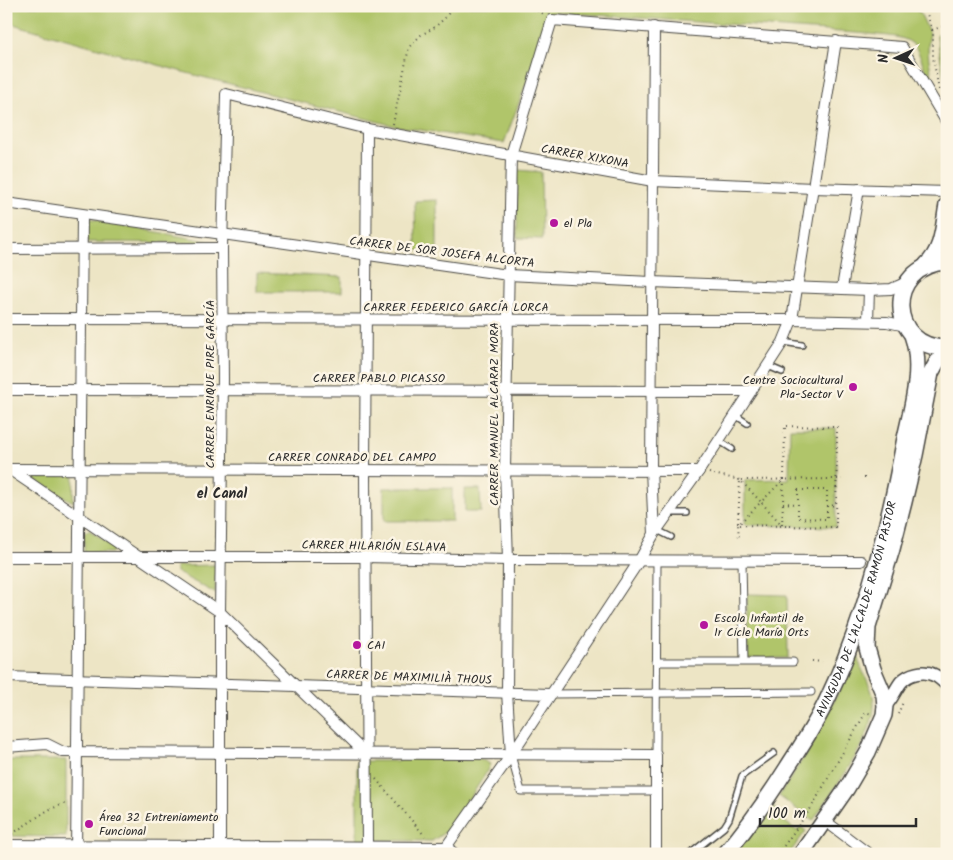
<svg xmlns="http://www.w3.org/2000/svg" width="953" height="860" viewBox="0 0 953 860" font-family="Kalam,sans-serif">
  <style>
    .green { fill: #b0c56a; stroke: #6e784a }
    .lines { fill: none; stroke-linecap: round; stroke-linejoin: round }
    .service-casing { stroke: #484742; stroke-width: 8 }
    .pedestrian-casing { stroke: #484742; stroke-width: 9 }
    .minor-casing { stroke: #484742; stroke-width: 12 }
    .tertiary-casing { stroke: #484742; stroke-width: 15 }
    .primary-casing { stroke: #484742; stroke-width: 18 }
    .path { stroke: #484742; stroke-width: 2; stroke-dasharray: 1 4; stroke-linecap: butt }
    .service { stroke: #fff; stroke-width: 5 }
    .pedestrian { stroke: #fff; stroke-width: 7 }
    .minor { stroke: #fff; stroke-width: 10 }
    .tertiary { stroke: #fff; stroke-width: 12 }
    .primary { stroke: #fff; stroke-width: 15 }
    .poi-dot { fill: #b5179e; stroke: #fcf5e5; stroke-width: 2 }
    .labels { text-anchor: middle; stroke-width: 5; stroke-linejoin: round; paint-order: stroke }
    .street-label { font-size: 12px; fill: #2b2b2b; stroke: #fcf5e5 }
    .poi-label { font-size: 12px; fill: #2b2b2b; stroke: #fcf5e5; text-anchor: start }
    .neighbourhood-label { font-size: 14px; font-weight: bold; fill: #2b2b2b; stroke: #fcf5e5 }
  </style>
  <rect width="100%" height="100%" fill="#fcf5e5"/>
  <filter id="ink" filterUnits="userSpaceOnUse"><feTurbulence type="fractalNoise" baseFrequency=".02" numOctaves="2"/><feDisplacementMap in="SourceGraphic" scale="10" xChannelSelector="R" yChannelSelector="G"/><feConvolveMatrix kernelMatrix="1 2 1 2 8 2 1 2 1" color-interpolation-filters="sRGB"/></filter>
  <filter id="wash" filterUnits="userSpaceOnUse"><feTurbulence type="fractalNoise" baseFrequency=".0096" numOctaves="4" result="noise"/><feDisplacementMap in="SourceGraphic" scale="20" xChannelSelector="R" yChannelSelector="G"/><feGaussianBlur stdDeviation="1.12" result="paint"/><feColorMatrix in="noise" values="0 0 0 0 0 0 0 0 0 0 0 0 0 0 0 0 0 1.4 0 .05"/><feComposite in="paint" operator="in"/></filter>
  <g filter="url(#wash)">
    <rect width="100%" height="100%" fill="#ede5c5"/>
    <g class="green">
      <path d="M6,6H911L920,13L930,34C924,55 934,77 936,98L935,99C931,88 920,50 913,44C903,35 882,36 870,34L553,12L504,143L395,126L183,72L6,22Z"/>
      <path d="M947,30V96L937,36L941,32Z"/>
      <path d="M517,170L541,172L542,239L517,238Z"/>
      <path d="M437,200V254L416,250L415,201Z"/>
      <path d="M87,219L217,243L87,242Z"/>
      <path d="M257,273L342,277V292H257Z"/>
      <path d="M790,428H836V527L745,525V480L789,479Z"/>
      <path d="M29,474H74L73,502L30,477Z"/>
      <rect x="384" y="488" width="68" height="33"/>
      <path d="M465,489H480L481,512H465Z"/>
      <path d="M89,530L114,547L112,553H84V532Z"/>
      <path d="M216,565L215,593L176,572V566Z"/>
      <path d="M747,594L787,595L788,658H747Z"/>
      <path d="M855,649C857,655 858,661 861,667C866,679 873,689 874,703C876,736 831,792 813,821L779,796L811,746L838,693Z"/>
      <path d="M402,757L479,758L490,764L486,773L450,829L432,841L357,840V761H398Z"/>
      <path d="M6,760H66V837L6,836Z"/>
      <path d="M772,806L778,811L776,815L797,831L801,827L806,831L789,854H735Z"/>
    </g>
  </g>
  <g filter="url(#ink)">
    <g class="lines">
      <g class="service-casing">
        <g id="service">
          <path d="M783,342L802,345"/>
          <path d="M768,366L782,372"/>
          <path d="M735,415L747,423"/>
          <path d="M718,440L732,449"/>
          <path d="M670,513H687"/>
          <path d="M657,530L671,537"/>
          <path d="M690,854L724,827L729,819L742,776L774,753"/>
        </g>
      </g>
      <g class="pedestrian-casing">
        <g id="pedestrian">
          <path d="M742,561L744,661"/>
          <path d="M656,662H793"/>
          <path d="M550,694L811,692"/>
          <path d="M511,755L521,791H656"/>
          <path d="M656,755L657,561"/>
        </g>
      </g>
      <g class="minor-casing">
        <g id="minor">
          <path d="M654,27L651,470L654,534"/>
          <path d="M367,129L365,470L367,846"/>
          <path d="M6,203L508,275L651,282L869,290L891,289L907,282"/>
          <path d="M6,249L222,248"/>
          <path d="M842,288L859,189"/>
          <path d="M6,319L792,320L887,322L906,326"/>
          <path d="M868,321L869,290"/>
          <path d="M6,390L751,391"/>
          <path d="M6,469L699,471"/>
          <path d="M9,469L220,612L366,754"/>
          <path d="M6,557H365L508,560L861,561"/>
          <path d="M6,677L550,694"/>
          <path d="M6,747L47,744L63,752L656,755V854"/>
          <path d="M511,755L507,692L508,560L505,470L511,155L552,20L902,47L947,123"/>
          <path d="M824,820L869,854"/>
          <path d="M6,845L446,847"/>
          <path d="M446,847L511,755L639,561L654,534L699,471L783,342L792,320L836,41"/>
          <path d="M446,847L455,854"/>
          <path d="M76,854L82,215"/>
          <path d="M220,854V612L223,379L222,248L226,94L367,129L653,181L813,188L947,192"/>
        </g>
      </g>
      <g class="tertiary-casing">
        <path id="tertiary" d="M885,706C892,699 895,690 901,682C909,673 924,670 934,675C939,677 943,681 947,685"/>
      </g>
      <g class="primary-casing">
        <g id="primary">
          <path d="M947,262C883,265 888,349 947,348"/>
          <path d="M926,265C943,250 943,226 947,205"/>
          <path id="s1" d="M725,854C748,827 768,798 787,768C801,746 816,724 827,700C865,621 888,529 904,443C911,409 924,369 912,335"/>
          <path d="M801,854L847,788L868,752L884,715L885,706L884,695L873,669L867,648L868,627L892,549L904,502L915,455L931,373L937,362L947,353"/>
        </g>
      </g>
      <g class="path">
        <path d="M513,6L536,10L544,14"/>
        <path d="M918,6L925,8L933,33V58L939,90"/>
        <path d="M932,30L947,25"/>
        <path d="M393,124L409,47L421,35L435,27L446,17L453,6"/>
        <path d="M709,473L740,480L761,502L738,525L739,538"/>
        <path d="M864,478H865"/>
        <path d="M784,479L785,426L837,427L836,527L738,525L740,480L837,479H842"/>
        <path d="M784,479L782,525L761,502Z"/>
        <path d="M798,490H827V519L798,518Z"/>
        <path d="M783,503L798,504"/>
        <path d="M827,506L837,505"/>
        <path d="M812,661L822,662"/>
        <path d="M898,714L903,702"/>
        <path d="M376,779L425,836"/>
        <path d="M12,834L48,810L66,803"/>
        <path d="M778,854L811,808L866,712L871,714"/>
      </g>
      <use href="#service" class="service"/>
      <use href="#pedestrian" class="pedestrian"/>
      <use href="#minor" class="minor"/>
      <use href="#tertiary" class="tertiary"/>
      <use href="#primary" class="primary"/>
    </g>
  </g>
  <g class="poi-dot">
    <circle cx="554" cy="223" r="5"/>
    <circle cx="853" cy="387" r="5"/>
    <circle cx="704" cy="625" r="5"/>
    <circle cx="357" cy="645" r="5"/>
    <circle cx="89" cy="824" r="5"/>
  </g>
  <g class="labels">
    <g class="street-label">
      <text transform="translate(585 156) rotate(10)" y="4">CARRER XIXONA</text>
      <text transform="translate(442 252) rotate(7)" y="4">CARRER DE SOR JOSEFA ALCORTA</text>
      <text x="456" y="311">CARRER FEDERICO GARCÍA LORCA</text>
      <text x="379" y="382">CARRER PABLO PICASSO</text>
      <text transform="translate(210 384) rotate(-90)" y="4">CARRER ENRIQUE PIRE GARCÍA</text>
      <text transform="translate(494 414) rotate(-90)" y="4">CARRER MANUEL ALCARAZ MORA</text>
      <text x="352" y="461">CARRER CONRADO DEL CAMPO</text>
      <text transform="translate(374 546) rotate(1)" y="4">CARRER HILARIÓN ESLAVA</text>
      <text dy="4" stroke="none"><textPath href="#s1" startOffset="281">AVINGUDA DE L'ALCALDE RAMÓN PASTOR</textPath></text>
      <text transform="translate(409 677) rotate(2)" y="4">CARRER DE MAXIMILIÀ THOUS</text>
    </g>
    <g class="poi-label">
      <text x="564" y="227">el Pla</text>
      <text x="843" y="384" text-anchor="end">Centre Sociocultural<tspan x="843" dy="14">Pla-Sector V</tspan></text>
      <text x="714" y="622">Escola Infantil de<tspan x="714" dy="14">1r Cicle María Orts</tspan></text>
      <text x="367" y="649">CAI</text>
      <text x="99" y="821">Área 32 Entreniamento<tspan x="99" dy="14">Funcional</tspan></text>
    </g>
    <g class="neighbourhood-label">
      <text x="222" y="498">el Canal</text>
    </g>
  </g>
  <rect width="953" height="860" fill="none" stroke="#fcf5e5" stroke-width="25"/>
  <g transform="translate(896 58) rotate(267)" stroke="#fcf5e5" stroke-width="4" paint-order="stroke">
  <path d="M0-4L9 19L0 12L-9 19Z" fill="#2b2b2b"/>
  <text y="-8" font-size="14" font-weight="bold" text-anchor="middle" fill="#2b2b2b">N</text>
  </g>
  <path d="M760 818v8h156v-8" fill="none" stroke="#2b2b2b" stroke-width="2.5"/>
  <text x="768" y="818" font-size="15" fill="#2b2b2b" stroke="#fcf5e5" stroke-width="4" paint-order="stroke">100 m</text>
</svg>
